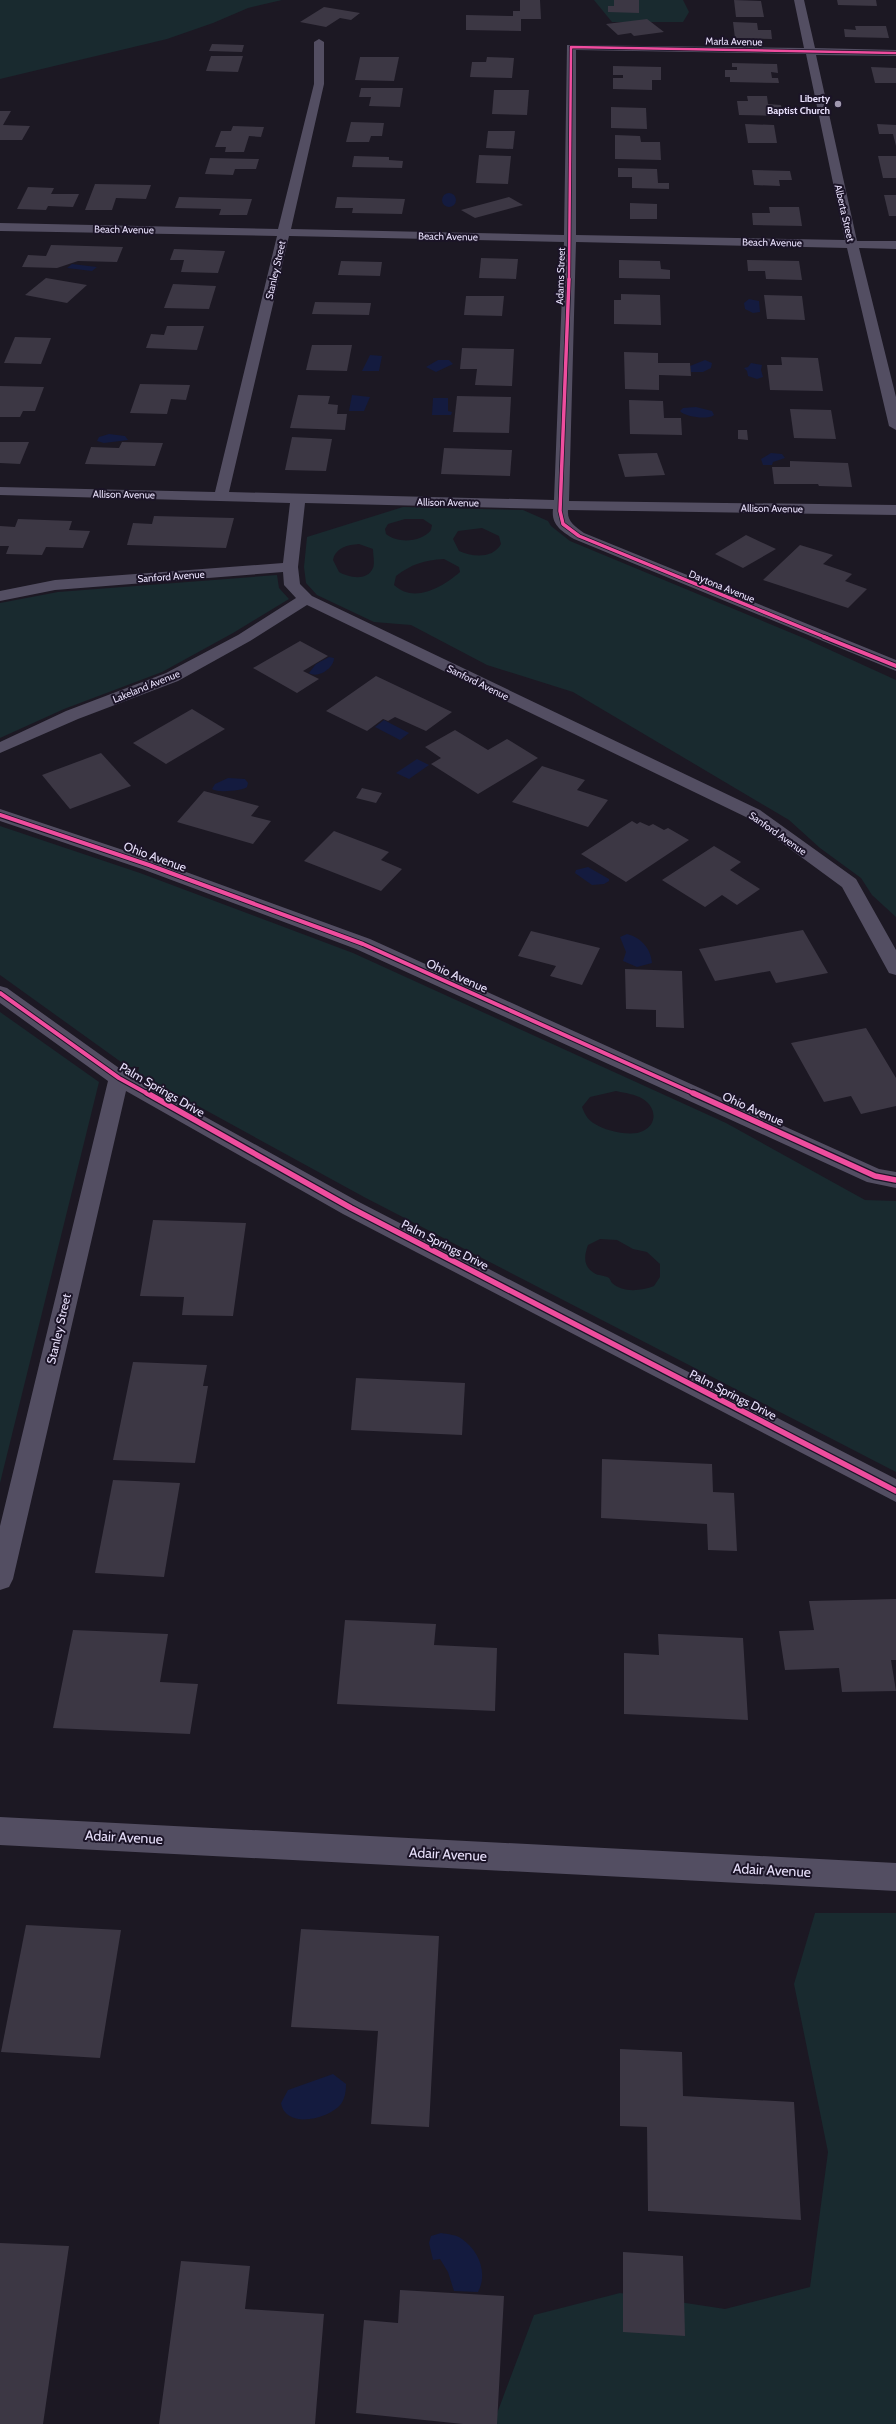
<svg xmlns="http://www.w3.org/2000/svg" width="896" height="2424" viewBox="0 0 896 2424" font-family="Cabin,sans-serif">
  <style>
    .green { fill: #192a2f; fill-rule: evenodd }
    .water { fill: #141b3f }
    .building { fill: #3c3744 }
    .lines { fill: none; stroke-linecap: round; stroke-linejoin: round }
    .minor { fill: #534e62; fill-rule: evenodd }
    .cycleway-far3-casing { stroke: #1b1427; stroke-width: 4 }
    .cycleway-far2-casing { stroke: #1b1427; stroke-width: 5 }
    .cycleway-far1-casing { stroke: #1b1427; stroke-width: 6 }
    .cycleway-casing { stroke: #1b1427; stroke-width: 8 }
    .cycleway-far3 { stroke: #ef4d9e; stroke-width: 2.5 }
    .cycleway-far2 { stroke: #ef4d9e; stroke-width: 3.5 }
    .cycleway-far1 { stroke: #ef4d9e; stroke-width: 4 }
    .cycleway { stroke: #ef4d9e; stroke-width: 5.5 }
    .poi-dot { fill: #a099af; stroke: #1b1427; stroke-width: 1.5 }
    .labels { text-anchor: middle; stroke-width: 4; stroke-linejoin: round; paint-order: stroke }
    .far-street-label { font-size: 10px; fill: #e7dffa; stroke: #1b1427 }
    .far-poi-label { font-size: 10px; font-weight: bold; fill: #e7dffa; stroke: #1b1427; text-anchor: end }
    .street-label { font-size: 12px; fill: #e7dffa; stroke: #1b1427 }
    .near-street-label { font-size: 14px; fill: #e7dffa; stroke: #1b1427 }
  </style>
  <rect width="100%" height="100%" fill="#1c1823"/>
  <g class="green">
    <path d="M0,0H282L248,8L213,23L167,39L0,79Z"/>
    <path d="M594,0H683L689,12L683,22H612Z"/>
    <path d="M403,507L523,510L548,521L551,526L570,541L806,639L896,680V917L872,895L861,878L820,848L789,820L573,692L487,665L411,625L374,622L317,595L306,583L304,567L307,537ZM405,519H423L432,525L431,530C422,542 398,544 386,534L385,529L388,524ZM482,528L499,536L501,544C493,559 472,557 459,551L453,539L458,531ZM359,544L373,549C373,555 375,563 373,568C367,582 348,577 339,572L333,560C336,547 348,545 359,544ZM444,559L459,567L460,572C443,587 414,604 394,585L396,576C412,564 424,560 444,559Z"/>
    <path d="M277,575L279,588L289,599L233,633L162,672L64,709L0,738V603L58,592Z"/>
    <path d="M0,826L140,873L353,953L726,1123L865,1200L896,1201V1472L364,1197L138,1073L139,1067H128L0,975ZM616,1091C625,1093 635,1094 643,1099C656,1107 658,1124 643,1131C632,1137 605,1131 595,1124C588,1120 585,1115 582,1107L590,1097ZM600,1239L617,1240L633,1249L647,1252L660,1264V1277L654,1286C641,1291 623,1293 612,1283C611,1282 610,1279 609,1278C605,1275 598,1276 594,1273C583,1266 584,1256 588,1245Z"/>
    <path d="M0,1012L99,1082L0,1483Z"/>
    <path d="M815,1913H896V2424H493L534,2315L620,2293L725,2309L810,2287L828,2152L794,1984Z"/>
  </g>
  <g class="water">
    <circle cx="449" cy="200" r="7"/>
    <path d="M72,264L97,267L92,271L67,268Z"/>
    <path d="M749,299L759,301L760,312L753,313L745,309L744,303Z"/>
    <path d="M370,355L382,356L379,371H362Z"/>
    <path d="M438,360H449L453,364L436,372L426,367Z"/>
    <path d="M705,360L712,363L711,368L703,372H691L690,366Z"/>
    <path d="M751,363L762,365L761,370L763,377L757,379L748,376L747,371L744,368L748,367Z"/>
    <path d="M352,395L370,397L364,411H349Z"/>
    <path d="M433,398H448V411L452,412L451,415H432Z"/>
    <path d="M696,407L712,411L714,415C708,420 685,417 680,411L683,408Z"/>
    <path d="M109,434L125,436L128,440L104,443L97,441L99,437Z"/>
    <path d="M771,453L782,454L785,458L773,462L772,465H763L761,459Z"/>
    <path d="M329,657L334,658C334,668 318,679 309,673L316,664Z"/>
    <path d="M384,720L409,733L400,740L375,727Z"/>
    <path d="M417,759L429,765L409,779L396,773Z"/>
    <path d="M228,778L245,779L248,783L247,787C242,791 217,793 212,789L215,784Z"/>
    <path d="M588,867L609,879V881L604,884L592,885L575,873L576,870Z"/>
    <path d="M627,934C640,937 651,948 652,963L637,967L623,961L626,952L620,937Z"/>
    <path d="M333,2074L346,2084C346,2091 345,2098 341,2104C328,2120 285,2129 281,2103L288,2090Z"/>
    <path d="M441,2233C447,2234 458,2235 462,2239C479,2251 488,2273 478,2292L454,2291L448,2272L440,2259L433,2260L429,2243L431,2236Z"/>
  </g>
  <g class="building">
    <path d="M520,0H540L541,19H521V31L466,30V15L513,16V11H520Z"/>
    <path d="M614,0H639V13L608,12V6H614Z"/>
    <path d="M734,0L761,1L764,17H736Z"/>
    <path d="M837,0H876L877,6L838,5Z"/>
    <path d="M324,7L360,13L351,20L340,18L326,27L300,22Z"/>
    <path d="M647,19L664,32L634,36L631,33L618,35L606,24Z"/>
    <path d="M733,22L757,23L758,30H771L772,39L735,38Z"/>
    <path d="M855,26H886L889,38L845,37L844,29L856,30Z"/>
    <path d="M212,44L244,45L242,52L209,51Z"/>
    <path d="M211,56H243L238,72L206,71Z"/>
    <path d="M360,57H399L394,81L355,80Z"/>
    <path d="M487,57L514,58L512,78L470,77L472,62H486Z"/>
    <path d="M732,63L777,64L778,73L771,72L772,78H778L779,83L730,82V77H725V70H737V67H732Z"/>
    <path d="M613,66L661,67V80H652V90L613,89V78H623V75H613Z"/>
    <path d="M871,67L896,68V83H875Z"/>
    <path d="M361,88H403L400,107L369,106L371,97H359Z"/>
    <path d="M494,90H529L527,115L492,114Z"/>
    <path d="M747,96H767L768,104L781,105L783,116L739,115L737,101H748Z"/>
    <path d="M611,107L646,108L647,129L611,128Z"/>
    <path d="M0,111H11L3,125L30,126L22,140H0Z"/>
    <path d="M351,122L384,123L382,136H371L369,142H346Z"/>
    <path d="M745,124L774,125L777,143H748Z"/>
    <path d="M877,124L896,125V146L893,134H879Z"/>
    <path d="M233,126L264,127L261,137L249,136L244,152H225L226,147H215L221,131H231Z"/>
    <path d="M488,131H515L513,149L486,148Z"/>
    <path d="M615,135L640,136L641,142H660L661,160L615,159Z"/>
    <path d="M479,155L511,156L508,184L476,183Z"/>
    <path d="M354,156L389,157V160L403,161L402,168L352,167Z"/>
    <path d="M878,156H896V178H883Z"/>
    <path d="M210,158L259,159L256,169H235L233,175L205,174Z"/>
    <path d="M618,168L657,169L658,183H669V189L632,188V177H618Z"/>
    <path d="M752,170L790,171L792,180H779L780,186L754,185Z"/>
    <path d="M95,184L151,185L146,199L116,198L112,210H85Z"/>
    <path d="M28,187L54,188L51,194H79L73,207L48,206L46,210L17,209Z"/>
    <path d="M884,195H896V216H889Z"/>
    <path d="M179,197L252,199L247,215H219L221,209L175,208Z"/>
    <path d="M337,197L405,199L402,214L352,213L353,208H335Z"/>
    <path d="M509,197L523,205L475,218L461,210Z"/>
    <path d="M630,203L657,204V219H630Z"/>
    <path d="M769,207H799L802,226L753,225L752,213H770Z"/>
    <path d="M51,245L123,247L117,262L78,261L57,268L22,267L28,255L46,256Z"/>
    <path d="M174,249L225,251L218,273L181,272L184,260H170Z"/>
    <path d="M481,258L518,259L516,279L479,278Z"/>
    <path d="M619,260L660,261L661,269L670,270V279L619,278Z"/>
    <path d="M747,260L799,261L802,280L766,279L765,271H748Z"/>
    <path d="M341,261L382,262L380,276L338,275Z"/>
    <path d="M46,278L87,285L67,303L25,295Z"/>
    <path d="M173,284L216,286L209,309L164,308Z"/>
    <path d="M621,294L660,295L661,325L614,324V300H621Z"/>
    <path d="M764,295L802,296L805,320L767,319Z"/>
    <path d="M466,296H504L502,316L464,315Z"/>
    <path d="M315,302L371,303L369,315L312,314Z"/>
    <path d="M167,326H204L197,350L146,348L151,334L164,335Z"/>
    <path d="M15,337L51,338L41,364L4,363Z"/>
    <path d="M312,345H352L347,371L306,370Z"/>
    <path d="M462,348L514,349L512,386L475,385L477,369H460Z"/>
    <path d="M624,352L658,353V363H690L691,376L659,375V390L625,389Z"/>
    <path d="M781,357L818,358L823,391L770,390L767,365H782Z"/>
    <path d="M140,384L190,385L186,400L171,399L167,414L130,413Z"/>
    <path d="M0,386L44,387L35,411H23L20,417H0Z"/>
    <path d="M298,395L330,396L328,404L338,405L337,414H347L345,430L290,428Z"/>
    <path d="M457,396L511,397L509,433L453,432Z"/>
    <path d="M629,400L663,401L664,418H681L682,435L630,434Z"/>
    <path d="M790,409L831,410L836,439L794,438Z"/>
    <path d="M738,430H747L748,440L738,439Z"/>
    <path d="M292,437L332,439L326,471L285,470Z"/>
    <path d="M0,442H29L20,464L0,463Z"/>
    <path d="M122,442L163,443L155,466L85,464L91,447L119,448Z"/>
    <path d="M444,448L512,450L510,476L441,474Z"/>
    <path d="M657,453L665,475L625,477L618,454Z"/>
    <path d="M790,461L848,463L852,487L819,486L818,484H774L772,467H790Z"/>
    <path d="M154,516L234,518L226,548L127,545L133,523L152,524Z"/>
    <path d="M18,519L72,521L69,530L90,531L83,548L46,547L42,555L6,554L9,546H0V526L15,527Z"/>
    <path d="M746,535L776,549L743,568L715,554Z"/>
    <path d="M800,545L833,555L823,564L852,574L845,581L867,589L848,608L763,580Z"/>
    <path d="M300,641L328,656L303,671L319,679L297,693L253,668Z"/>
    <path d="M376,676L452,712L426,731L395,717L388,721L383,719L367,731L326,711Z"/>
    <path d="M192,709L225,729L166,764L133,743Z"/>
    <path d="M455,730L488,750L507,739L538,758L478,794L431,764L441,758L425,747Z"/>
    <path d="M101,753L131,786L70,809L42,775Z"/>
    <path d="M542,766L585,780L577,790L608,800L588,827L512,802Z"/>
    <path d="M362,788L382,793L376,803L356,798Z"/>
    <path d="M204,791L259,806L251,816L271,821L253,844L177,822Z"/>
    <path d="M632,821L637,824L640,822L649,826L653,824L664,830L668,828L689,840L626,882L581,854Z"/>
    <path d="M334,831L389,852L381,860L402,869L381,891L304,861Z"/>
    <path d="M714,846L741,862L730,870L760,889L737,905L722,895L705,907L662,880Z"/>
    <path d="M803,930L828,973L776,983L770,971L715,981L699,949Z"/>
    <path d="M531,931L600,948L582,985L550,976L556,966L518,956Z"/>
    <path d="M625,969L682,971L684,1028L656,1027V1010L626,1009Z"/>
    <path d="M866,1028L896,1078V1106L861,1114L851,1096L824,1102L791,1043Z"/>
    <path d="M153,1220L246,1223L233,1316L182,1315L184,1297L140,1296Z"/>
    <path d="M133,1362L207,1365L203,1386H208L195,1463L113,1460Z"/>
    <path d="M356,1378L465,1383L462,1435L351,1430Z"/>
    <path d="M602,1459L712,1464L713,1492L734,1493L737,1551L708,1550L707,1524L601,1518Z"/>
    <path d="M113,1480L180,1483L164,1577L95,1573Z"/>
    <path d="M896,1599V1660H891L896,1691L842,1692L839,1668L785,1670L779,1631L814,1630L809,1601Z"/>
    <path d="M345,1620L436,1624L434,1645L497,1648L495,1711L337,1704Z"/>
    <path d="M73,1630L168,1634L160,1682L198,1684L190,1734L53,1728Z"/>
    <path d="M658,1634L743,1638L748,1720L624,1714V1653L659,1655Z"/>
    <path d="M26,1925L121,1930L100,2058L1,2052Z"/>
    <path d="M301,1929L439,1936L429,2127L371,2124L378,2031L291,2027Z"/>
    <path d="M620,2049L682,2052L683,2096L794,2102L801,2220L648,2211L647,2127L620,2126Z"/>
    <path d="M0,2243L69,2246L43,2424H0Z"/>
    <path d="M623,2252L683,2256L685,2336L623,2332Z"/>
    <path d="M181,2261L250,2266L245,2309L324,2314L315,2424H159Z"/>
    <path d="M400,2290L504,2296L497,2424H463L356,2413L364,2320L398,2323Z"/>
  </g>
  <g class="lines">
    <g class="minor">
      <path d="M794,0H804L815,48L896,50V56L816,55L857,241H896V249L859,248L896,397V430L889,426L847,248L576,242L569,501L896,505V515L568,510C567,522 575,526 584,533L896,660V671L574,539C562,531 551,525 553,509L305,503L298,567L300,584L312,596L760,810L856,879L896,950V975L889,973L842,887L748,818L307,605L250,641L178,681L78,719L0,753V742L66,711L166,673L238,635L296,598L284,585L283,572L55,590L0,601V591L55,580L283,563L290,503L0,495V487L215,492L277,236L0,231V223L278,229L314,84V42L319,39L324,42V84L291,229L564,235L567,45L804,48ZM576,50L806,54L845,240L576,235ZM289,236L564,242L554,500L229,492Z"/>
      <path d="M0,809L156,861L370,939L879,1169L896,1172V1188L867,1182L356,949L142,869L0,821Z"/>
      <path d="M0,986L7,988L126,1073L359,1202L896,1479V1502L343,1214L126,1091L13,1579L9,1587L0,1590V1526L108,1081L0,1003Z"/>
      <path d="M0,1817L896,1863V1891L0,1845Z"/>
    </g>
    <g class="cycleway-far3-casing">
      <path id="cycleway-far3" d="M569,280L571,47L896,53"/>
    </g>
    <g class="cycleway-far2-casing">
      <path id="cycleway-far2" d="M569,279L560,511L563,524L579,536L827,638"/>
    </g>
    <g class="cycleway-far1-casing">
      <g id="cycleway-far1">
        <path d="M824,637L896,666"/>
        <path d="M0,815L149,865L363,944L695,1094"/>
        <path d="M0,993L119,1078L148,1094"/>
      </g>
    </g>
    <g class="cycleway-casing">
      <g id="cycleway">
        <path d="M147,1093L351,1208L896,1491"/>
        <path d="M693,1093L875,1176L896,1180"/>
      </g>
    </g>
    <use href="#cycleway-far3" class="cycleway-far3"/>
    <use href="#cycleway-far2" class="cycleway-far2"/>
    <use href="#cycleway-far1" class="cycleway-far1"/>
    <use href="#cycleway" class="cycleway"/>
  </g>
  <circle class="poi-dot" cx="838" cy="104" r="4"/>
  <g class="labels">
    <g class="far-street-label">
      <text transform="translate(734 41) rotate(1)" y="4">Marla Avenue</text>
      <text transform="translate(845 213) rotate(77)" y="4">Alberta Street</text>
      <text transform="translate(124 229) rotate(1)" y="4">Beach Avenue</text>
      <text transform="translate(448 236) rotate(1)" y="4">Beach Avenue</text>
      <text transform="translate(772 242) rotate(1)" y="4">Beach Avenue</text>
      <text transform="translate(275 270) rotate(-77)" y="4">Stanley Street</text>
      <text transform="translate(560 276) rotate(-88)" y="4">Adams Street</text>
      <text transform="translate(124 494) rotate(1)" y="4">Allison Avenue</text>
      <text transform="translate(448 502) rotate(1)" y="4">Allison Avenue</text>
      <text transform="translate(772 508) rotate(1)" y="4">Allison Avenue</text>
      <text transform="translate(171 576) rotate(-4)" y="4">Sanford Avenue</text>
      <text transform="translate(722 586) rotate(22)" y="4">Daytona Avenue</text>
      <text transform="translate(478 682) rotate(26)" y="4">Sanford Avenue</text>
      <text transform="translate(146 686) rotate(-22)" y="4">Lakeland Avenue</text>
      <text transform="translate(778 833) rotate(35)" y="4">Sanford Avenue</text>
    </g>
    <g class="far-poi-label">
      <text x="830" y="102">Liberty<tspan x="830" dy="12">Baptist Church</tspan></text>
    </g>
    <g class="street-label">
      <text transform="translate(155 857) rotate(20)" y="4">Ohio Avenue</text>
      <text transform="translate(457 976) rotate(24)" y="4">Ohio Avenue</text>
      <text transform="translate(162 1090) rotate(30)" y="4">Palm Springs Drive</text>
      <text transform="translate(753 1109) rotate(24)" y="4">Ohio Avenue</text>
      <text transform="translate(445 1245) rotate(27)" y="4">Palm Springs Drive</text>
      <text transform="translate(59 1329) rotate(-77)" y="4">Stanley Street</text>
      <text transform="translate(733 1395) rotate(27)" y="4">Palm Springs Drive</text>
    </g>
    <g class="near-street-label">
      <text transform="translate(124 1837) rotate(3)" y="5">Adair Avenue</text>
      <text transform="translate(448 1854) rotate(3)" y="5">Adair Avenue</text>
      <text transform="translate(772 1870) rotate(3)" y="5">Adair Avenue</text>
    </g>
  </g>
</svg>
